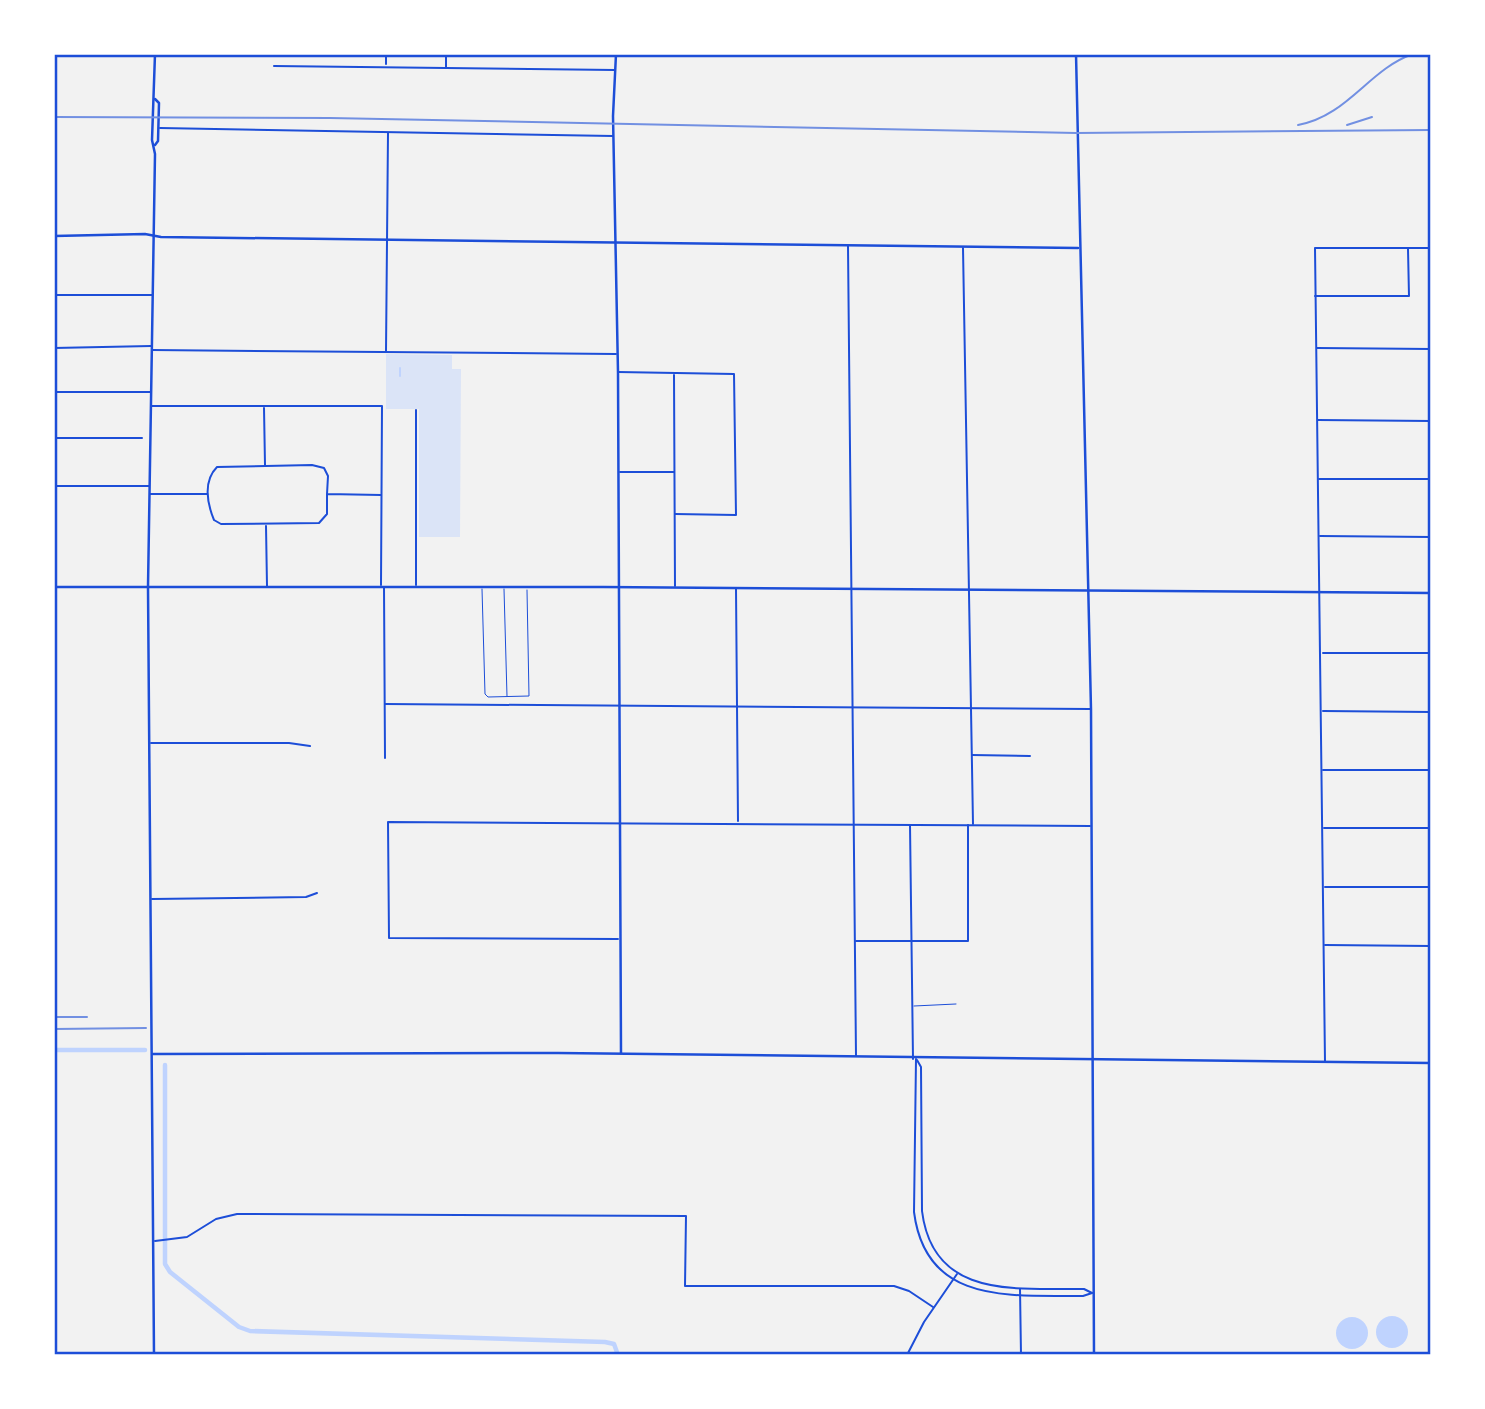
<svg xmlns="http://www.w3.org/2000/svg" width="1485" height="1409" viewBox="0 0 1485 1409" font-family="Helvetica,sans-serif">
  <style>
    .green { fill: #dbe4f7 }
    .water { fill: #bfd3fe }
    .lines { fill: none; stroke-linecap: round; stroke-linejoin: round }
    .stream { stroke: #bfd3fe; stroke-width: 2 }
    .canal { stroke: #bfd3fe; stroke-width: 4.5 }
    .service { stroke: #1d4ed8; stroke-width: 1 }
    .minor { stroke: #1d4ed8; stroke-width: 2 }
    .tertiary { stroke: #1d4ed8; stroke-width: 2.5 }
    .secondary { stroke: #1d4ed8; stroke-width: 2.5 }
    .rail { stroke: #7290e2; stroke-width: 2 }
    .neatline { fill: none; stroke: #1d4ed8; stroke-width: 2.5 }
  </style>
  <rect width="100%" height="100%" fill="#f2f2f2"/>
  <path class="green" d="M386,354L452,355V369H461L460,537H419V409H386Z"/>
  <g class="water">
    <circle cx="1392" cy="1332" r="16"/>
    <circle cx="1352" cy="1333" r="16"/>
  </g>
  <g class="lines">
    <g class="stream">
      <path d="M400,373V368"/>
      <path d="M400,374V376"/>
    </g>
    <g class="canal">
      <path d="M54,1050H145"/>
      <path d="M165,1065V1264L170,1272L239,1327L250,1331L605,1342L614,1344L618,1355"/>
    </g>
    <g class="service">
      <path d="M482,589L485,694L488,697L529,696L527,590"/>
      <path d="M504,589L507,696"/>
      <path d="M914,1006L956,1004"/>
    </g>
    <g class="minor">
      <path d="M446,54V67"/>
      <path d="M386,64V54"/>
      <path d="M274,66L615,70"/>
      <path d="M160,128L613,136"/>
      <path d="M848,246L856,1056"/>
      <path d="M963,248L973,824"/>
      <path d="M54,295H152"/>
      <path d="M1315,296H1409L1408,249"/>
      <path d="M54,348L151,346"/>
      <path d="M1317,348L1431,349"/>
      <path d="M152,350L616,354"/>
      <path d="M386,351L388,133"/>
      <path d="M618,372L734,374L736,515L675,514"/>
      <path d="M674,375L675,586"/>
      <path d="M54,392H150"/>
      <path d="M151,406H382L381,585"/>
      <path d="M264,408L265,465"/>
      <path d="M416,410V585"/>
      <path d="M1318,420L1431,421"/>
      <path d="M54,438H142"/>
      <path d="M620,472H674"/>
      <path d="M1319,479H1431"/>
      <path d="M54,486H149"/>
      <path d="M150,494H207"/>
      <path d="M327,494L328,476L324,468L312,465L217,467C203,481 207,503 214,520L221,524L319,523L327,514V494L381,495"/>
      <path d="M266,526L267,586"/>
      <path d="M1320,536L1431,537"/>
      <path d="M384,587L385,758"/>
      <path d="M736,589L738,821"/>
      <path d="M1323,653H1431"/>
      <path d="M385,704L1090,709"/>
      <path d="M1323,711L1431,712"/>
      <path d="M151,743H289L310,746"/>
      <path d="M972,755L1030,756"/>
      <path d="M1323,770H1431"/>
      <path d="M910,825L913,1059"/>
      <path d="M1324,828H1431"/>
      <path d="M1325,887H1431"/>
      <path d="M152,899L306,897L317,893"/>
      <path d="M618,939L389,938L388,822L1090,826"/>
      <path d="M856,941H968V825"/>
      <path d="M1325,945L1431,946"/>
      <path d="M916,1059L914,1212C926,1306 1012,1295 1083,1296L1092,1293"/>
      <path d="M917,1060L921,1067L922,1211C933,1300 1017,1288 1084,1289L1092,1293"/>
      <path d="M1325,1062L1315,248H1431"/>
      <path d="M155,1241L187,1237L216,1219L237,1214L686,1216L685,1286H894L909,1291L933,1307"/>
      <path d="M1020,1289L1021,1355"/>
      <path d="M907,1355L924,1322L957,1274"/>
    </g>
    <g class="tertiary">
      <path d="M616,54L613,116L618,372L621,1053"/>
      <path d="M54,236L145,234L161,237L1078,248"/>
      <path d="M153,1054L558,1053L1431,1063"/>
    </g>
    <g class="secondary">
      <path d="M1076,54L1091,709L1094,1355"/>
      <path d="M155,145L158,141L159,103L155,99"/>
      <path d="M54,587H603L1431,593"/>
      <path d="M154,1355L148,587L155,154L152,140L155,54"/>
    </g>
    <g class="rail">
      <path d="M54,117L330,118L1076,133L1431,130"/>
      <path d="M1298,125C1348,116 1369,69 1413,54"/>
      <path d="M1347,125L1372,117"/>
      <path d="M54,1017H87"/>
      <path d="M54,1029L146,1028"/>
    </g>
  </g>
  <rect width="1485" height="1409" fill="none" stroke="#ffffff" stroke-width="112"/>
  <rect x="56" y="56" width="1373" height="1297" class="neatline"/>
</svg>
